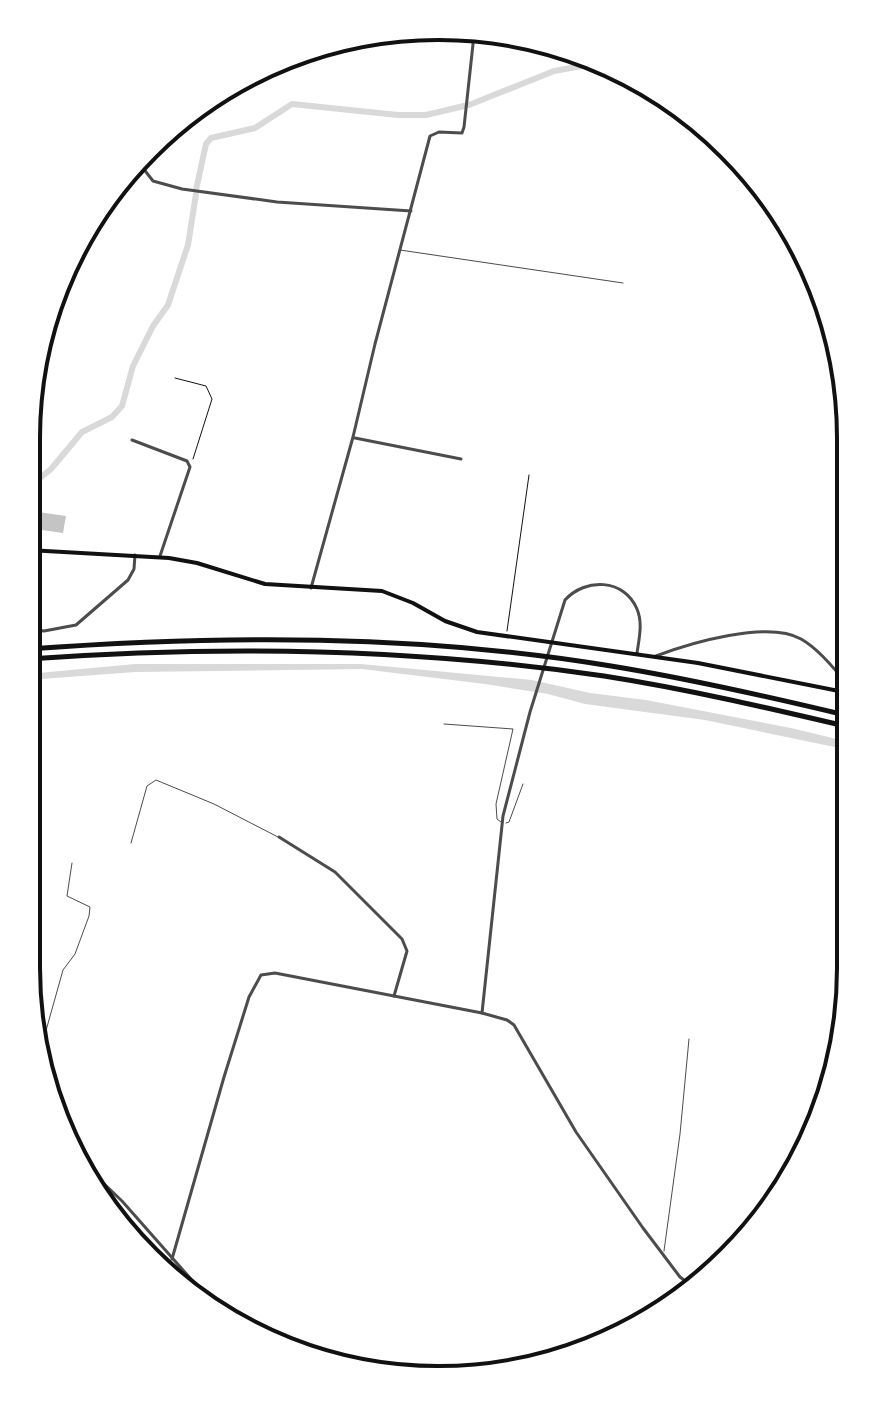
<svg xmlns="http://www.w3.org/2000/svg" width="877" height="1406" viewBox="0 0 877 1406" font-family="Roboto,sans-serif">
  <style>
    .water { fill: #d9d9d9 }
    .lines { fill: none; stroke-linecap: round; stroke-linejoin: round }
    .canal { stroke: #d9d9d9; stroke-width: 6 }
    .building { fill: #c4c4c4 }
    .path { stroke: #111; stroke-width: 1 }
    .service { stroke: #4c4c4c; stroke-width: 1 }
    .minor { stroke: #4c4c4c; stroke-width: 3 }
    .tertiary { stroke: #4c4c4c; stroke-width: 3 }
    .secondary { stroke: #111; stroke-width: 4 }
    .motorway { stroke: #111; stroke-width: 5 }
    .rim { fill: none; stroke: #111; stroke-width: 4 }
  </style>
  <rect width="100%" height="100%" fill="#fff"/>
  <path class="water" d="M135,664H361L532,680L590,693L646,700L791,728L849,742V750L705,720L585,704L548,694L485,684L362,669L135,672L28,680V674Z"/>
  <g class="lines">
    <g class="canal">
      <path d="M469,105L554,71L593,64"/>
      <path d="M196,190L206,144L211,138L255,128L292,104L398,115H426L464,106"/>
      <path d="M29,487L51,469L82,432L112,417L122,406L133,366L153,326L168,305L188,245L196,194"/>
    </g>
  </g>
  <path class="building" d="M38,512L66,516L63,533L35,529Z"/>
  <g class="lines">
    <g class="path">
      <path d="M175,378L206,386L212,399L193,459"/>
      <path d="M507,631L529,475"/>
    </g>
    <g class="service">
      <path d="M400,250L623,283"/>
      <path d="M444,724L513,729L496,804L497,819L501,822"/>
      <path d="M506,823L509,822L523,784"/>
      <path d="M131,843L147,786L156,780L214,804L278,837"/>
      <path d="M40,1052L63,970L75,954L89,916L90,907L67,896L72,863"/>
      <path d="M664,1251L680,1134L689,1039"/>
    </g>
    <g class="minor">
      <path d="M139,163L153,181L182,189L277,202L411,211"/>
      <path d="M355,438L461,459"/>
      <path d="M132,440L187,461L190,467L160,556"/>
      <path d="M311,588L353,437L375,344L430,136L439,132L462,133L464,127L474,35"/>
      <path d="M28,629L44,631L76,625L128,580L134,569L135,555"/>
      <path d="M656,656C690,643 768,620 801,639C819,649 836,670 849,687"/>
      <path d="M279,837L335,872L402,939L407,951L394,996"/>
      <path d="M172,1259L224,1077L249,997L261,975L275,973L482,1013"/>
    </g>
    <g class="tertiary">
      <path d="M637,653C639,639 643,623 637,609C624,578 585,578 565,600L530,712L503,816L482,1013L507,1020L514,1025L576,1132L643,1228L680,1277L693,1287"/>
      <path d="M76,1157L122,1201L220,1312"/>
    </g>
    <path class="secondary" d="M28,550L169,558L197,563L265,584L382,591L413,603L445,621L477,632L698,663L849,693"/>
    <g class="motorway">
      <path d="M28,649C222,635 418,634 611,666C691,679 770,697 849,716"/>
      <path d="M28,659C221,645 413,648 604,676C687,689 768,708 849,727"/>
    </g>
  </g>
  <path d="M0 0H877V1406H0ZM438 40H439A398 398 0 0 1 837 438V968A398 398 0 0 1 439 1366H438A398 398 0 0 1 40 968V438A398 398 0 0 1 438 40Z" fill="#fff" fill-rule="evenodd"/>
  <path class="rim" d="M438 40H439A398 398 0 0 1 837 438V968A398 398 0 0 1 439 1366H438A398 398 0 0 1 40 968V438A398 398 0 0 1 438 40Z"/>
</svg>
